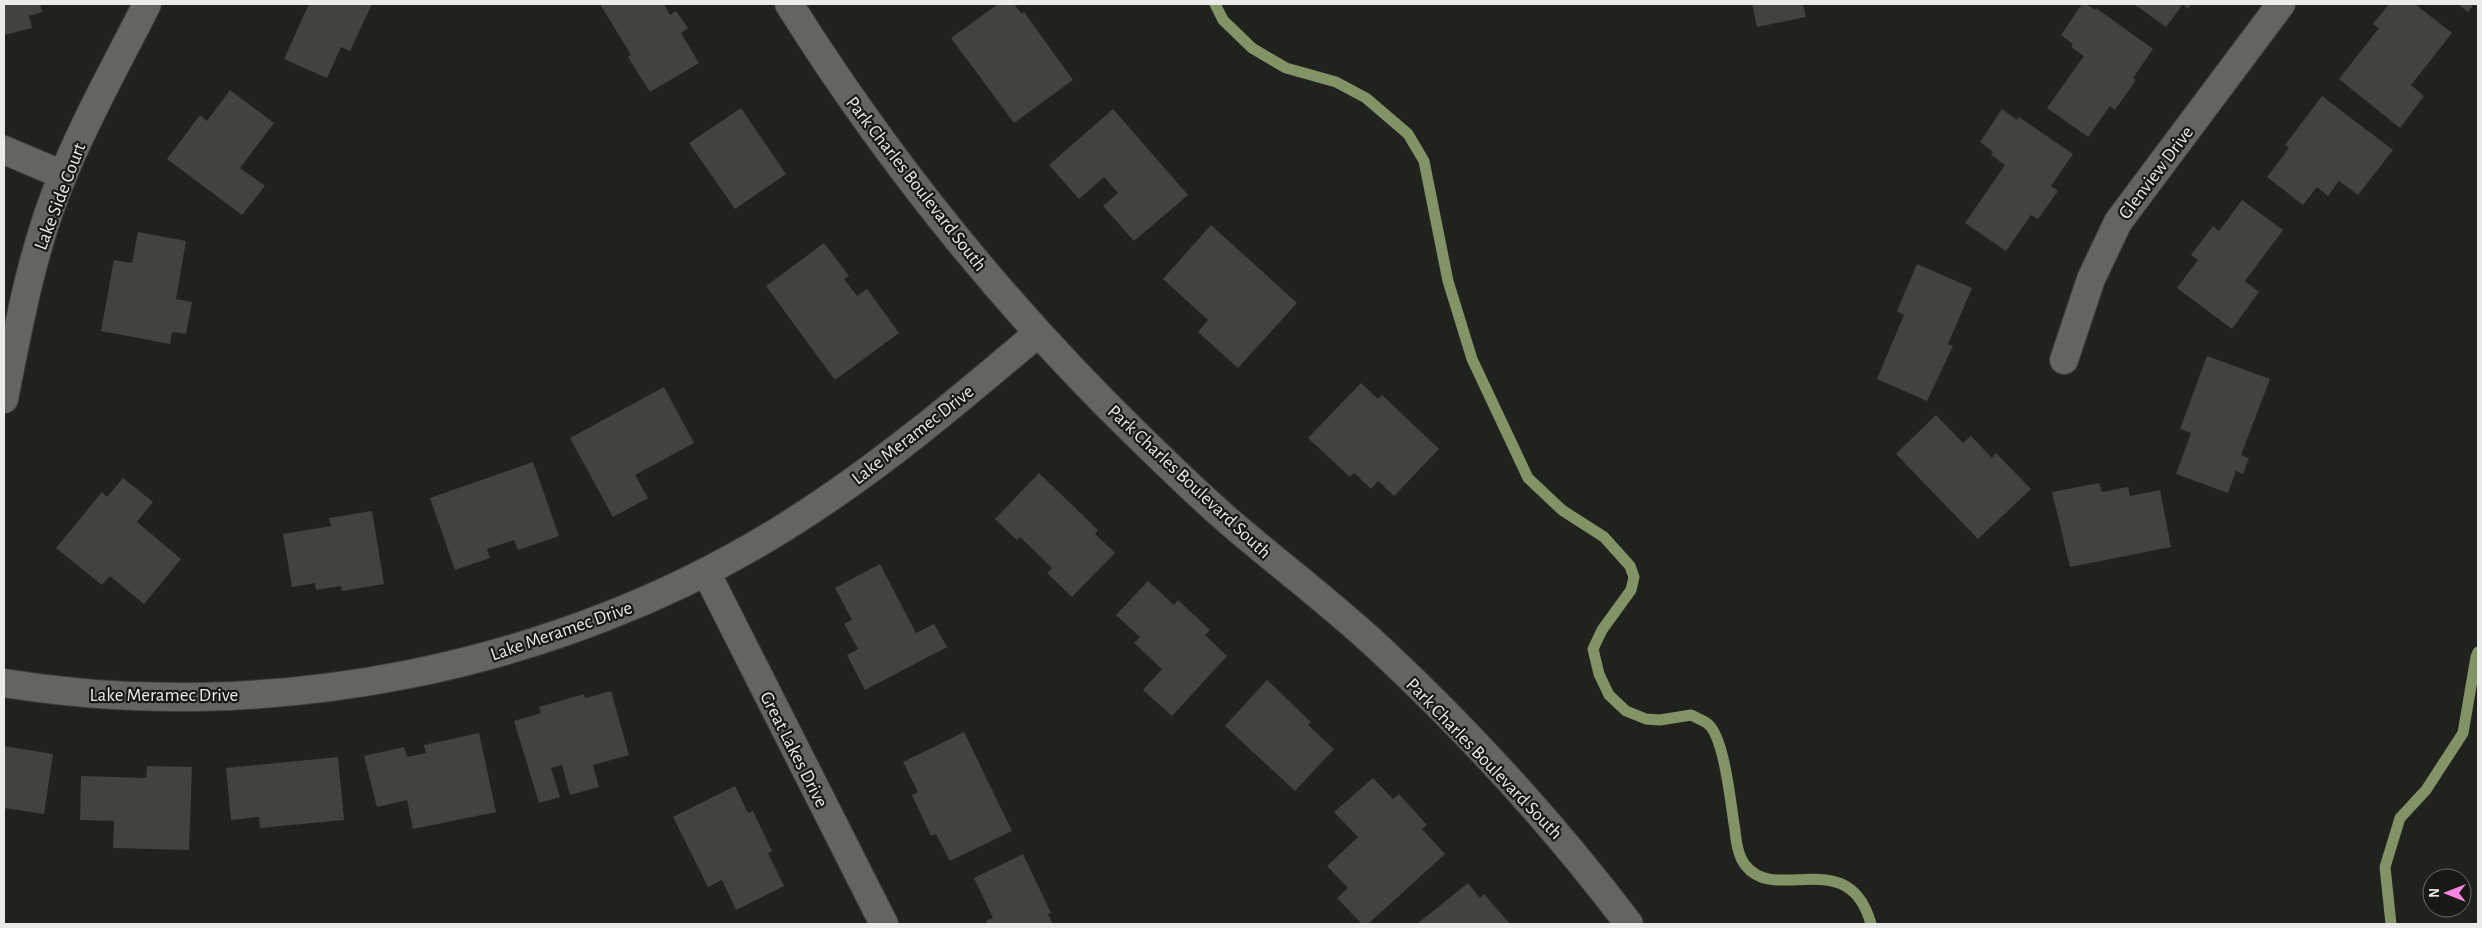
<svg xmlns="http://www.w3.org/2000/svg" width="2482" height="928" viewBox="0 0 2482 928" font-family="'Alegreya Sans',sans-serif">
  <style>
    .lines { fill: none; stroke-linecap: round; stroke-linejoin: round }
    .stream { stroke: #829366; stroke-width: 11 }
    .building { fill: #41433f }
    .street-casing { stroke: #3b3c3a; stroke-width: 30 }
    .street { stroke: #636560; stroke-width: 28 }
    .labels { text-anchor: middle; stroke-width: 4.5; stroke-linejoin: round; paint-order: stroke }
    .street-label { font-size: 19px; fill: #eaece9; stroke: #171915 }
  </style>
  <rect width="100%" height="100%" fill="#20221e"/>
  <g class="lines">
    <g class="stream">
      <path d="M1215,4L1223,20L1252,48L1286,68L1336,82L1366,98L1408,134L1424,161L1448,281L1472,359L1528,478L1562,510L1604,537L1630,566L1634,577L1631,590L1602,630L1593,649L1599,674L1609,695L1626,711L1646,719L1660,720L1691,715C1697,718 1703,720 1708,724C1725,738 1731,808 1735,830C1736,842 1738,857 1746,866C1776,904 1849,844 1871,924"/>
      <path d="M2391,924L2385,867L2400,818L2426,790L2463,733L2476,657L2478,652"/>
    </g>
  </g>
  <g class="building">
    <path d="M4,4H40L42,12L29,16L32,28L4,35Z"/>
    <path d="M309,4H372L350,51L341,47L327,78L284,59Z"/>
    <path d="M600,4H664L670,15L676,11L688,28L681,33L699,63L650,92L628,57L631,55Z"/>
    <path d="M998,4H1014L1022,14L1024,12L1073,80L1014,123L951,38Z"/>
    <path d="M1752,4H1803L1806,17L1757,27Z"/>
    <path d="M2082,4H2086L2095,10L2096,8L2153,49L2133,78L2136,80L2115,110L2110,106L2088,137L2047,108L2084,56L2071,47L2073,44L2061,35Z"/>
    <path d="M2134,4H2192L2188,9L2183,4L2166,27Z"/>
    <path d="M2389,4H2415L2452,33L2411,85L2424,96L2400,128L2339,79L2379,28L2373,24Z"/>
    <path d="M2458,4H2474L2468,12Z"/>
    <path d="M230,90L274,123L240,168L265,186L242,215L167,159L200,115L207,121Z"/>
    <path d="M2322,96L2393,150L2358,195L2339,181L2328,196L2317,187L2303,205L2267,177L2289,148L2285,145Z"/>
    <path d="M741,108L786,174L735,209L689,143Z"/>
    <path d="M1113,109L1188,195L1134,241L1103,206L1118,193L1104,177L1079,199L1049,165Z"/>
    <path d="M2002,109L2017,120L2019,117L2073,154L2051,186L2058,191L2038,219L2031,215L2006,251L1965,223L2005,165L1991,155L1993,152L1980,142Z"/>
    <path d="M2242,200L2283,230L2245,281L2259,292L2232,329L2177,288L2198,260L2191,255L2213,226L2219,231Z"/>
    <path d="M1211,225L1297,303L1238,368L1198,332L1208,320L1163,279Z"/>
    <path d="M138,232L186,241L176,299L192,302L186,334L172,332L170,344L101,331L114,260L132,263Z"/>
    <path d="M824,243L849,276L844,279L857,296L867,289L899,333L835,380L766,286Z"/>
    <path d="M1917,264L1972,288L1948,344L1953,346L1927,401L1877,379L1904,315L1897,311Z"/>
    <path d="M2207,356L2270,379L2241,455L2249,458L2243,474L2236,471L2228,493L2176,474L2191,433L2180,429Z"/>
    <path d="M1361,383L1378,399L1382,395L1439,449L1394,496L1378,481L1371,489L1354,473L1350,477L1308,438Z"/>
    <path d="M664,387L694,443L635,475L648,498L613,517L570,438Z"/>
    <path d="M1936,415L1963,443L1971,436L1992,458L1996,453L2031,489L1978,539L1896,454Z"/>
    <path d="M533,462L559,536L518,550L514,540L487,549L490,558L455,570L430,498Z"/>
    <path d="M1039,473L1098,530L1095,534L1115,553L1072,597L1047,573L1052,568L1020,537L1017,540L995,519Z"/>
    <path d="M123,478L153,502L137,522L181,559L144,604L110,576L102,585L56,548L102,492L107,497Z"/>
    <path d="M2099,483L2102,492L2128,487L2130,496L2160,490L2171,547L2070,567L2052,492Z"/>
    <path d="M372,511L384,584L342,591L341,586L316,590L315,583L292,587L283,534L331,526L329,518Z"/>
    <path d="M880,564L916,633L934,624L947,647L865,690L847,655L858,649L844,624L852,620L835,588Z"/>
    <path d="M1148,581L1174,605L1178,600L1210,630L1205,635L1227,656L1172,716L1143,690L1162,669L1134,643L1140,637L1116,615Z"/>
    <path d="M1267,680L1311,722L1308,725L1334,749L1295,791L1225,726Z"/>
    <path d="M611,691L629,755L593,765L599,787L570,795L562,765L551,768L560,797L539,803L514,721L541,713L539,707L584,694L585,698Z"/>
    <path d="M964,732L1012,831L950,861L936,834L931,836L912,795L918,792L903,762Z"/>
    <path d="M479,733L496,812L413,829L407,800L377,807L364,756L404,747L407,757L426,753L424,745Z"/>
    <path d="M4,746L53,754L44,814L4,808Z"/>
    <path d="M338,757L344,820L260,828L259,817L231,820L226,768Z"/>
    <path d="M147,766L192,767L189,850L113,848L114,821L80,820L81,776L146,778Z"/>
    <path d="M1373,778L1393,799L1399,794L1427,825L1422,829L1445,854L1368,924H1362L1337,898L1348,888L1327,866L1358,837L1334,812Z"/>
    <path d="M735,786L748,813L753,811L772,851L768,853L784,886L736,910L722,880L708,887L673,817Z"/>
    <path d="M1023,854L1051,913L1048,914L1053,924H988L986,921L993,918L974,878Z"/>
    <path d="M1468,883L1480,898L1484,894L1510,924H1417Z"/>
  </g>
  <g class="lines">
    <g class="street-casing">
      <g id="street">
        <path d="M789,4C887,160 1003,304 1135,433C1167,464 1198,495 1232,524C1281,566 1333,605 1380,649C1471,734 1554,825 1629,924"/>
        <path d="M4,150L63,175"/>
        <path d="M2064,360L2091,279L2118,222L2281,4"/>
        <path d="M4,399C19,323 33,246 63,175C87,116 119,60 147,4"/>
        <path d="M706,572L884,924"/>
        <path d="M4,683C267,726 558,669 785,527C875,471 957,402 1038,333"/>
      </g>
    </g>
    <use href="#street" class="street"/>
  </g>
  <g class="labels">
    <g class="street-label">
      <text transform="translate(2155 172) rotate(-53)" y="7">Glenview Drive</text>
      <text transform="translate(917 183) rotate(52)" y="7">Park Charles Boulevard South</text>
      <text transform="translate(59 196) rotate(-69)" y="7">Lake Side Court</text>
      <text transform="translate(912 434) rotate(-38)" y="7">Lake Meramec Drive</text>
      <text transform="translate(1190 481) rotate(43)" y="7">Park Charles Boulevard South</text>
      <text transform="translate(561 630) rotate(-19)" y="7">Lake Meramec Drive</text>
      <text x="164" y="701">Lake Meramec Drive</text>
      <text transform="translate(795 749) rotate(63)" y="7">Great Lakes Drive</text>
      <text transform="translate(1485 758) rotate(46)" y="7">Park Charles Boulevard South</text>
    </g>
  </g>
  <rect width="2482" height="928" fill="none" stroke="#eaece9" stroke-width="10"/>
  <g transform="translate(2447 893) rotate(270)"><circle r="24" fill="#171915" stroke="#6b6d6a"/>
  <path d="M0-4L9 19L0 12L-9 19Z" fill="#fc86e3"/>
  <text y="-8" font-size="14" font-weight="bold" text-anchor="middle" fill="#eaece9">N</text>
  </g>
</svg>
